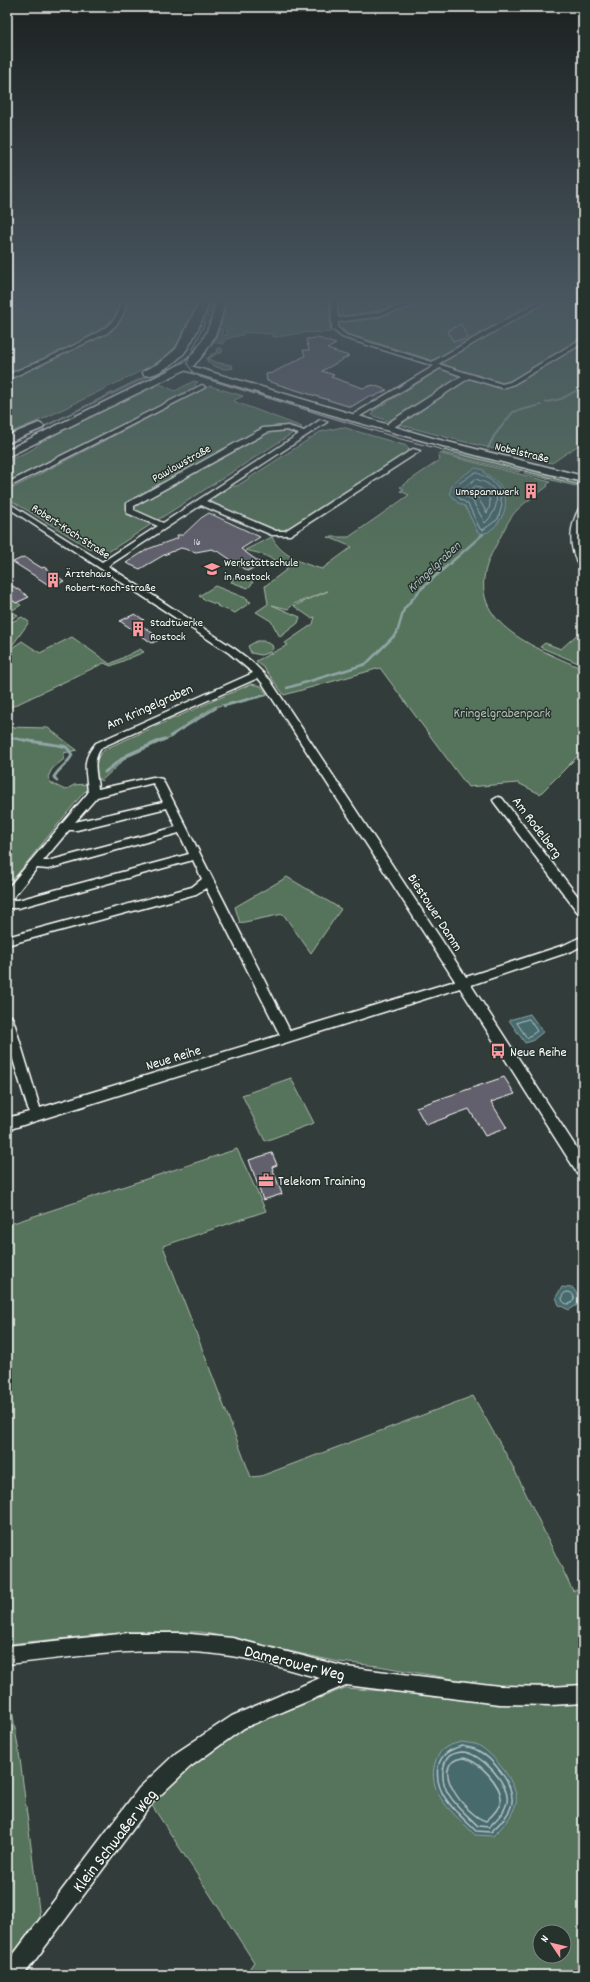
<svg xmlns="http://www.w3.org/2000/svg" width="590" height="1982" viewBox="0 0 590 1982" font-family="Dekko,sans-serif">
  <style>
    .green { fill: #57735b; stroke: #abb9ad; fill-rule: evenodd }
    .water { fill: #476a6d; stroke: #91a6a7 }
    .lines { fill: none; stroke-linecap: round; stroke-linejoin: round }
    .shore-far1 { stroke: #b5c3c5; stroke-width: 1 }
    .shore { stroke: #b5c3c5; stroke-width: 1.5 }
    .stream-far2 { stroke: #91a6a7; stroke-width: 2 }
    .stream-far1 { stroke: #91a6a7; stroke-width: 2.5 }
    .stream { stroke: #91a6a7; stroke-width: 3 }
    .building { fill: #62616d; stroke: #fff }
    .minor-casing { stroke: #fff; stroke-width: 3 }
    .secondary-casing { stroke: #fff; stroke-width: 3 }
    .primary-casing { stroke: #fff; stroke-width: 3 }
    .minor { fill: #26332d; fill-rule: evenodd }
    .secondary { fill: #26332d; fill-rule: evenodd }
    .primary { fill: #26332d; fill-rule: evenodd }
    .tram { stroke: #fff; stroke-width: 1 }
    .labels { text-anchor: middle; stroke-width: 3; stroke-linejoin: round; paint-order: stroke }
    .far-number-label { font-size: 10px; fill: #d8d8da }
    .far-street-label { font-size: 12px; fill: #fff; stroke: #26332d }
    .far-poi-label { font-size: 12px; fill: #fff; stroke: #26332d; text-anchor: start }
    .far-water-label { font-size: 13px; font-style: italic; fill: #acbcbd; stroke: #26332d }
    .street-label { font-size: 14px; fill: #fff; stroke: #26332d }
    .park-label { font-size: 14px; fill: #b3c0b5; stroke: #26332d }
    .poi-label { font-size: 14px; fill: #fff; stroke: #26332d; text-anchor: start }
    .near-street-label { font-size: 17px; fill: #fff; stroke: #26332d }
  </style>
  <rect width="100%" height="100%" fill="#323c3a"/>
  <filter id="ink" filterUnits="userSpaceOnUse"><feTurbulence type="fractalNoise" baseFrequency=".025" numOctaves="2"/><feDisplacementMap in="SourceGraphic" scale="8" xChannelSelector="R" yChannelSelector="G"/><feConvolveMatrix kernelMatrix="1 2 1 2 8 2 1 2 1" color-interpolation-filters="sRGB"/></filter>
  <g filter="url(#ink)">
    <g class="green">
      <path d="M7,297H201V298L177,345L167,355L155,364L45,418L7,434V315L19,310L7,306Z"/>
      <path d="M227,297H331V328L330,332C320,333 310,332 301,333C291,334 282,337 272,337V334L244,332L242,335L225,339L223,344L214,342L219,328L223,329L222,333L226,336L228,334L226,332V328L221,325Z"/>
      <path d="M341,297H416L414,299L422,301L359,315L342,317Z"/>
      <path d="M444,297H583V442L552,463L453,439L390,422L372,415L373,411L447,365L348,334L343,330L341,321L376,316L417,306H422L437,302L435,300Z"/>
      <path d="M217,348H222V353H218L208,359L219,363L232,365L233,368C223,371 214,367 207,361V358L211,356L210,355L218,352Z"/>
      <path d="M162,368L164,369L9,444H8Z"/>
      <path d="M194,381L198,382L195,384L196,388L7,484V461L33,449L43,440L160,384L175,391Z"/>
      <path d="M210,386L243,396L233,401L302,427L102,556L7,498V491Z"/>
      <path d="M342,427L407,446L410,453L287,531L278,532L210,503V500L231,486H237L320,432Z"/>
      <path d="M447,448L524,467L519,472L442,453Z"/>
      <path d="M438,453L550,482L547,485L548,486C538,494 526,501 517,510C508,519 502,535 495,547C455,619 529,645 583,669V751L540,794L518,783L468,787L380,668L284,695L265,669L256,661L288,645L285,643L313,624L315,617L311,618L294,606L328,591L294,604L288,609L272,605L300,617L298,623L280,637L271,621L256,612L268,604L265,586L286,570L288,567L262,554L245,550L272,537C280,555 303,564 322,569L352,547L328,537H349L409,495L400,491L404,489L400,487L440,460Z"/>
      <path d="M528,468L583,481V488L524,473Z"/>
      <path d="M234,577L253,579L252,584L248,588L231,582Z"/>
      <path d="M215,586L248,599L247,600L251,602L235,613L217,606L218,605L202,599L203,598L199,596Z"/>
      <path d="M7,596L21,605L11,611L18,615L7,621Z"/>
      <path d="M22,617L29,622L9,650L22,641L40,653L72,637L110,664L140,649L144,652L111,666L104,663L7,709V624Z"/>
      <path d="M583,629V665L540,647L545,643L561,649Z"/>
      <path d="M257,641H263L272,645L273,648L271,652L261,655L251,653L248,646Z"/>
      <path d="M251,684L261,686L267,694L214,707L185,725L172,737L127,757L101,781C90,769 95,757 107,748Z"/>
      <path d="M7,727L48,728L77,750L64,753V759L52,769L48,777L51,783L65,790L74,785L86,784L87,791L84,792L7,887Z"/>
      <path d="M287,877L341,909L311,953L283,914L240,923L235,907Z"/>
      <path d="M291,1078L314,1123L265,1141L242,1095Z"/>
      <path d="M237,1149L266,1211L163,1246L251,1477L261,1476L473,1396L511,1463L573,1591L583,1586V1685L499,1687L378,1666L339,1662L201,1632H129L7,1644V1225Z"/>
      <path d="M7,1680L20,1759L42,1934L18,1966L26,1975H7Z"/>
      <path d="M345,1688L499,1700L583,1703V1975H245L254,1962L151,1804L185,1767L239,1730ZM540,1932H564V1956H540Z"/>
    </g>
    <g class="water">
      <path d="M475,468L484,470V473C509,484 513,511 492,529C487,533 485,534 478,533L465,506L458,503L450,493C451,480 465,475 475,468Z"/>
      <path d="M530,1014L543,1032L532,1041L525,1043L509,1020Z"/>
      <path d="M562,1287L573,1288L579,1297L577,1305L569,1310L559,1305L556,1297Z"/>
      <path d="M462,1742C467,1743 473,1743 478,1745C493,1753 520,1786 516,1803C513,1816 502,1827 493,1836L475,1835C455,1814 424,1793 436,1760C441,1747 449,1745 462,1742Z"/>
    </g>
    <g class="lines">
      <g class="shore-far1">
        <path d="M476,472L491,480L498,488L502,505L498,519L483,530L480,529L468,504L460,499L454,491L457,485Z"/>
        <path d="M476,479C480,481 485,482 488,484C503,494 496,513 485,523L472,500L463,495L460,491Z"/>
        <path d="M476,486C488,492 494,500 487,513L478,498L470,491Z"/>
        <path d="M529,1019L537,1031L527,1038L517,1023Z"/>
        <circle cx="568" cy="1298" r="6"/>
      </g>
      <g class="shore">
        <path d="M462,1746C467,1747 473,1748 477,1750C492,1758 514,1783 512,1802C511,1814 499,1824 491,1832L476,1831C459,1814 433,1795 438,1767C441,1754 450,1749 462,1746Z"/>
        <path d="M462,1752C480,1752 510,1783 507,1802C505,1812 496,1820 489,1827L478,1826C462,1810 437,1792 444,1766C446,1756 452,1753 462,1752Z"/>
        <path d="M462,1758C477,1758 503,1786 501,1801C499,1809 492,1816 486,1821C467,1817 426,1764 462,1758Z"/>
      </g>
      <g class="stream-far2">
        <path d="M546,402L561,399L583,387"/>
        <path d="M488,448L494,436L513,412L541,405"/>
      </g>
      <g class="stream-far1">
        <path d="M287,688L366,664L397,633L404,609L421,589L483,534"/>
        <path d="M224,706L266,695"/>
        <path d="M170,736L216,708"/>
        <path d="M7,737L29,741"/>
        <path d="M158,741L164,739"/>
      </g>
      <g class="stream">
        <path d="M24,740C32,742 62,745 66,747C69,749 70,752 72,755C68,764 59,768 54,777L57,781"/>
        <path d="M105,772L127,755L161,740"/>
      </g>
    </g>
    <g class="building">
      <path d="M461,324L467,337L463,340L453,341L448,331Z"/>
      <path d="M318,338L336,344L327,349L349,356L322,371L334,375L331,377L363,388L373,385L387,390L373,397L369,396L351,407L267,381L266,374L272,373L305,356L303,350H309L306,339Z"/>
      <path d="M209,513L260,537L241,549L262,564L247,571L221,553L212,549L196,552L181,548L164,555L140,569L126,563L148,549L178,538L177,535H183L201,518Z"/>
      <path d="M24,557L42,568L44,567L64,581L52,587L13,562Z"/>
      <path d="M7,582L29,597L16,603L7,596Z"/>
      <path d="M135,614L144,620L138,623L161,639L152,643L120,621Z"/>
      <path d="M504,1077L515,1094L491,1102L507,1128L485,1136L469,1109L426,1125L416,1107Z"/>
      <path d="M272,1153L277,1165L272,1167L282,1194L263,1200L249,1160Z"/>
    </g>
    <g class="lines">
      <g class="minor-casing">
        <g id="minor">
          <path d="M119,297H125C127,314 119,323 107,333L7,380V375C30,365 104,336 115,318C120,312 120,305 119,297Z"/>
          <path d="M331,297H337L338,318L375,313L432,297H443L375,317L338,322V328L346,335L432,362L546,297H554L438,364L502,384L510,382L581,339L583,338V343L514,384L502,388L469,378L394,427H388V423L462,376L440,368L352,421L348,419L349,417L434,366L342,337L332,329Z"/>
          <path d="M202,385L205,387L204,388L7,488V483Z"/>
          <path d="M320,420L327,422L206,501L276,531H285L413,449L420,451L290,535H272L201,505L108,566L235,649L252,662L270,680L466,977L564,945L583,936V945L572,951L471,985L583,1158V1176L578,1174L460,988L7,1130V1118L29,1112L7,1040V1014L11,1016L13,1019L40,1108L280,1035L206,888L196,894L7,945V937L192,887L202,879L193,860L18,908H7V889L88,793C87,771 80,762 96,743L253,673L229,653L7,507V502L102,562L158,526L127,513V503L263,428L288,426L304,431ZM287,430L299,434L163,523L134,510V506L268,432ZM258,678L263,684L455,981L290,1031L162,779L153,777L98,789C97,773 91,761 102,747ZM153,783L163,802L75,822L97,797ZM167,808L176,827L48,861H43L69,830H77ZM179,833L189,854L18,900H11L37,868L48,869Z"/>
          <path d="M580,507H583L579,537L583,568L580,567C568,548 569,526 580,507Z"/>
          <path d="M498,797L502,798L583,903V915L579,914L494,802L493,800Z"/>
          <path d="M129,1633H181L232,1638L346,1667L499,1686L551,1687L583,1685V1703L551,1705L499,1704L346,1685L244,1728L190,1767L153,1802L24,1975H7V1963L139,1788L176,1753L232,1716L320,1678C291,1671 261,1660 231,1656C156,1644 82,1656 7,1664V1646Z"/>
        </g>
      </g>
      <g class="secondary-casing">
        <path id="secondary" d="M184,364L436,439L583,476V482C447,450 314,410 181,369V365Z"/>
      </g>
      <g class="primary-casing">
        <g id="primary">
          <path d="M202,297H211C208,309 192,343 184,353C177,361 155,378 144,375L143,373L144,371L159,363L176,349Z"/>
          <path d="M216,297H225C222,324 212,348 193,366L7,457V450L185,362C204,345 213,322 216,297Z"/>
          <path d="M39,423L44,426L43,428L7,443V436Z"/>
        </g>
      </g>
      <use href="#minor" class="minor"/>
      <use href="#secondary" class="secondary"/>
      <use href="#primary" class="primary"/>
      <g class="tram">
        <path d="M213,297L212,306L187,363L192,371L200,377L401,439L583,486"/>
        <path d="M7,449L171,369L190,355"/>
      </g>
    </g>
  </g>
  <linearGradient id="sky" x2="0" y2="1"><stop stop-color="#1c2120"/><stop offset="0.52" stop-color="#495660"/><stop offset="1" stop-color="#495660" stop-opacity="0"/></linearGradient>
  <rect width="590" height="575" fill="url(#sky)"/>
  <defs>
    <g id="building-bare" transform="scale(1.2)"><path d="M-4-6H4V6H1V3H-1V6H-4ZM-2.5-4.3h1.7v1.8h-1.7ZM.8-4.3h1.7v1.8H.8ZM-2.5-1h1.7V.8h-1.7ZM.8-1h1.7V.8H.8Z" fill="#ff9aa2" stroke="#26332d" stroke-width="2.5" paint-order="stroke"/></g>
    <g id="school-bare" transform="scale(1.2)"><path d="M0-5L7-2L0 1L-7-2ZM-4 1L0 2.5L4 1V4Q0 6-4 4Z" fill="#ff9aa2" stroke="#26332d" stroke-width="2.5" paint-order="stroke"/></g>
    <g id="bus-bare" transform="scale(1.2)"><path d="M-5-6H5V4H4V6H2V4H-2V6H-4V4H-5ZM-3.5-4V0h7V-4ZM-3.5 1.2v1.5H-2V1.2ZM2 1.2v1.5H3.5V1.2Z" fill="#ff9aa2" stroke="#26332d" stroke-width="2.5" paint-order="stroke"/></g>
    <g id="office-bare" transform="scale(1.2)"><path d="M-6-3h4V-5.5h4V-3h4V5H-6ZM-1-4.5V-3h2v-1.5ZM-6 0V1H6V0Z" fill="#ff9aa2" stroke="#26332d" stroke-width="2.5" paint-order="stroke"/></g>
  </defs>
  <g fill-rule="evenodd">
    <use href="#building-bare" x="531" y="491"/>
    <use href="#school-bare" x="212" y="569"/>
    <use href="#building-bare" x="53" y="580"/>
    <use href="#building-bare" x="138" y="629"/>
    <use href="#bus-bare" x="498" y="1051"/>
    <use href="#office-bare" x="266" y="1180"/>
  </g>
  <g class="labels">
    <g class="far-number-label">
      <text x="197" y="545">16</text>
    </g>
    <g class="far-street-label">
      <text transform="translate(522 452) rotate(14)" y="4">Nobelstraße</text>
      <text transform="translate(181 463) rotate(-29)" y="4">Pawlowstraße</text>
      <text transform="translate(71 531) rotate(33)" y="4">Robert-Koch-Straße</text>
    </g>
    <g class="far-poi-label">
      <text x="519" y="495" text-anchor="end">Umspannwerk</text>
      <text x="224" y="566">Werkstattschule<tspan x="224" dy="14">in Rostock</tspan></text>
      <text x="65" y="577">Ärztehaus<tspan x="65" dy="14">Robert-Koch-Straße</tspan></text>
      <text x="150" y="626">Stadtwerke<tspan x="150" dy="14">Rostock</tspan></text>
    </g>
    <g class="far-water-label">
      <text transform="translate(433 566) rotate(-43)" y="5">Kringelgraben</text>
    </g>
    <g class="street-label">
      <text transform="translate(149 706) rotate(-24)" y="5">Am Kringelgraben</text>
      <text transform="translate(538 827) rotate(53)" y="5">Am Rodelberg</text>
      <text transform="translate(436 912) rotate(57)" y="5">Biestower Damm</text>
      <text transform="translate(173 1057) rotate(-17)" y="5">Neue Reihe</text>
    </g>
    <g class="park-label">
      <text x="502" y="717">Kringelgrabenpark</text>
    </g>
    <g class="poi-label">
      <text x="510" y="1056">Neue Reihe</text>
      <text x="278" y="1185">Telekom Training</text>
    </g>
    <g class="near-street-label">
      <text transform="translate(295 1662) rotate(14)" y="6">Damerower Weg</text>
      <text transform="translate(114 1840) rotate(-52)" y="6">Klein Schwaßer Weg</text>
    </g>
  </g>
  <rect width="590" height="1982" fill="none" stroke="#26332d" stroke-width="24"/>
  <rect x="12" y="12" width="566" height="1958" fill="none" stroke="#fff" stroke-width="1.5" filter="url(#ink)"/>
  <g transform="translate(552 1944) rotate(305)"><circle r="19" fill="#26332d" stroke="#7d8581"/>
  <path d="M0-3L7 15L0 10L-7 15Z" fill="#ff9aa2"/>
  <text y="-6" font-size="11" font-weight="bold" text-anchor="middle" fill="#ffffff">N</text>
  </g>
</svg>
